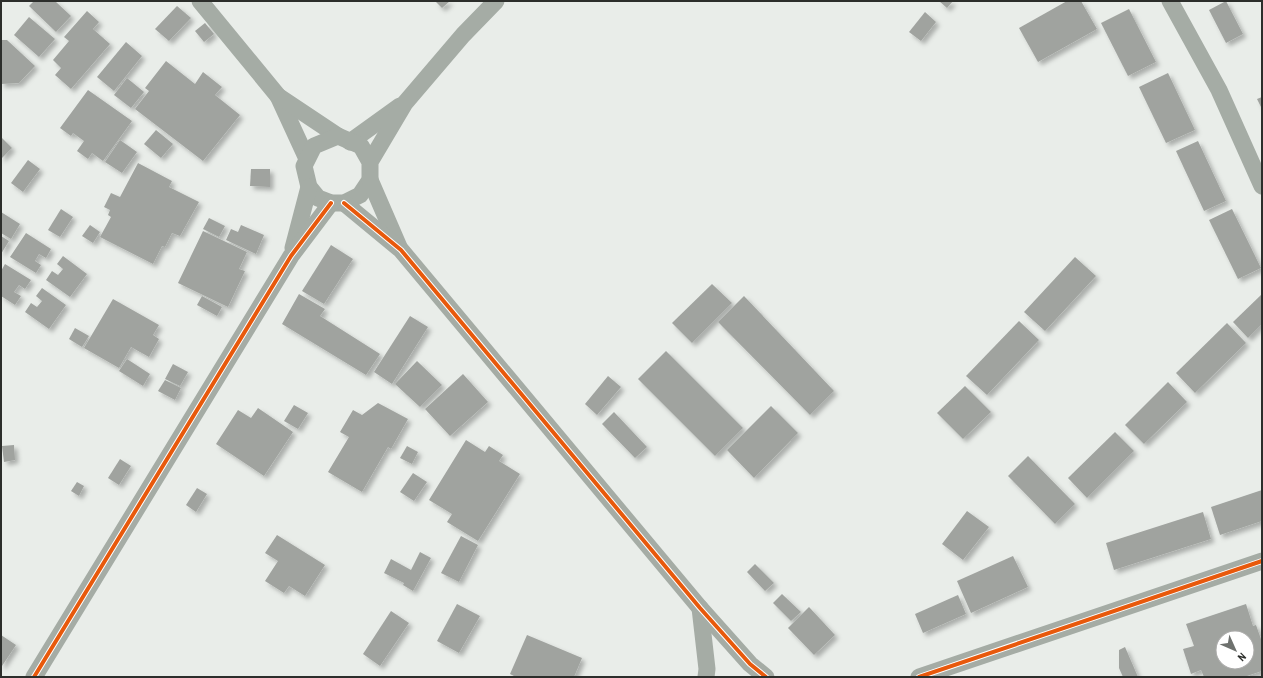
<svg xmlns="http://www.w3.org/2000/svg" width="1263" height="678" viewBox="0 0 1263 678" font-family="'Archivo Narrow',sans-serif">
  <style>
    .building { fill: #a0a39f; fill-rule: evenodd; filter: url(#shadow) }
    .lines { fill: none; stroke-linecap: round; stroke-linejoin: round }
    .street { stroke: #a5aca5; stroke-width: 17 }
    .cycleway-casing { stroke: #fff; stroke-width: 6 }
    .cycleway { stroke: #e8590c; stroke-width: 4 }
  </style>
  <defs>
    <filter id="shadow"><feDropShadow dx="3.5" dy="3.5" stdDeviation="2" flood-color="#0004"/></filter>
  </defs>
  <rect width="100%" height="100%" fill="#e9ede9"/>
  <g class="building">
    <path d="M34,1H55L71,16L56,32L29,6Z"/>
    <path d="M435,1H450L442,8Z"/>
    <path d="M939,1H953L947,8Z"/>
    <path d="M1067,1H1081L1097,29L1038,62L1019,28Z"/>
    <path d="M1226,1L1243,34L1226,43L1209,10Z"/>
    <path d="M177,6L191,18L169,41L155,29Z"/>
    <path d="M1129,9L1156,62L1128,76L1101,23Z"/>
    <path d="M87,11L99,22L93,29L110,44L71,89L55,75L61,68L53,60L69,41L64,37Z"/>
    <path d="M925,12L936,22L921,41L909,32Z"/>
    <path d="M29,17L55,39L39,57L14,35Z"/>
    <path d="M205,23L214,34L204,42L195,31Z"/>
    <path d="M1,40H7L35,66L19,83L1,84Z"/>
    <path d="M126,42L142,56L114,91L97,77Z"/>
    <path d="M166,61L195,84L203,72L222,87L215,95L240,115L203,161L135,109L149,91L145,88Z"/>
    <path d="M1168,73L1195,130L1166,143L1139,87Z"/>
    <path d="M127,78L144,92L131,108L114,95Z"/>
    <path d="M88,90L132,121L103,161L92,153L88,159L77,151L84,141L73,133L71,136L60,128Z"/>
    <path d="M1262,97V109L1257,99Z"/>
    <path d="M156,130L173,144L161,158L144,144Z"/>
    <path d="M1,137L12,148L1,159Z"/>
    <path d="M120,140L137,152L122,173L105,162Z"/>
    <path d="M1198,141L1226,201L1204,211L1176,151Z"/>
    <path d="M28,160L40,169L23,192L11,183Z"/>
    <path d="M138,163L172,181L169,187L199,202L180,236L172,233L165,247L162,246L153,264L100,237L111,217L108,215L110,210L104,207L111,193L120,197Z"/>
    <path d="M251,169H270V187L250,186Z"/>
    <path d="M61,209L73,217L60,237L48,230Z"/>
    <path d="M1232,209L1261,268L1238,279L1209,220Z"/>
    <path d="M1,212L20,224L11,239L1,233Z"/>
    <path d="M209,218L225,226L219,237L203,229Z"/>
    <path d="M90,225L100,232L93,243L82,236Z"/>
    <path d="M241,225L264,235L256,254L226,240L231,229L238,232Z"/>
    <path d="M203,231L247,252L239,269L245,271L228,307L178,283Z"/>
    <path d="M26,233L51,249L46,258L39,254L35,261L41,265L36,273L10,257Z"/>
    <path d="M1,236L9,241L1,254Z"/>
    <path d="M331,245L353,259L324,304L302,291Z"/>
    <path d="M63,256L87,274L70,297L46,280L52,271L58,275L63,269L57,264Z"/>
    <path d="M1075,257L1096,276L1045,331L1024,312Z"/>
    <path d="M5,264L31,280L25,289L19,285L14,292L21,296L15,305L1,296V271Z"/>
    <path d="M712,284L732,303L692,343L672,323Z"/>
    <path d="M42,288L66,305L49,329L25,312L31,303L37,307L42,301L36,296Z"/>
    <path d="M299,294L325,309L320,316L380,354L366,375L282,324Z"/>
    <path d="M1262,294V324L1248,338L1233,322Z"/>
    <path d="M202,296L222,307L217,316L197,305Z"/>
    <path d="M744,296L834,391L810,415L718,322Z"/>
    <path d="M113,299L159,325L153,335L159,339L149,357L131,347L119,368L84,348Z"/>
    <path d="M410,316L428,327L392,384L374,372Z"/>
    <path d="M1019,321L1039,340L987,395L966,376Z"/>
    <path d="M1227,323L1246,343L1195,393L1176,373Z"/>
    <path d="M75,328L89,336L82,347L69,339Z"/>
    <path d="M666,351L743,428L715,456L638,379Z"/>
    <path d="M127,359L150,374L143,386L119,371Z"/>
    <path d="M417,361L442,385L420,407L395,384Z"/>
    <path d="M173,364L188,372L180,386L165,379Z"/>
    <path d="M463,374L488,402L450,436L425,409Z"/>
    <path d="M608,376L621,387L597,415L585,404Z"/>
    <path d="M165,380L181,388L175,400L158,391Z"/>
    <path d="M1168,382L1187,402L1144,444L1125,425Z"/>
    <path d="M965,386L991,412L963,439L937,413Z"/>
    <path d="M378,403L408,419L391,449L388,447L362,492L328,472L349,437L340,432L353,410L362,415Z"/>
    <path d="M294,405L308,413L298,429L284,421Z"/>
    <path d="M771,406L798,433L754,478L727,450Z"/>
    <path d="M258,408L293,432L264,476L216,444L238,410L251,418Z"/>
    <path d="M614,412L647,447L635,458L602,424Z"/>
    <path d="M1115,432L1134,451L1087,498L1068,478Z"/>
    <path d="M466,440L485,452L489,446L503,455L499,461L520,474L478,541L447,522L452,514L429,500Z"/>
    <path d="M14,445L15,460L4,462L2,446Z"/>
    <path d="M407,446L418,452L412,464L400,458Z"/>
    <path d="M1028,456L1075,504L1055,524L1008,476Z"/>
    <path d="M120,459L131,466L119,485L108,478Z"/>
    <path d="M413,473L427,482L414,501L400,492Z"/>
    <path d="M77,482L84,486L79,496L71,491Z"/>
    <path d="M197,488L207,494L196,512L186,505Z"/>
    <path d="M1262,490V521L1220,535L1211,507Z"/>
    <path d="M967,511L989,527L963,560L942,544Z"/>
    <path d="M1203,512L1211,539L1114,570L1106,543Z"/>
    <path d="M277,535L325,565L305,596L289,586L284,593L265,581L278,561L265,553Z"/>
    <path d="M461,536L478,545L459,582L441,573Z"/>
    <path d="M420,552L431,558L413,591L403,585L404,583L384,573L391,559L411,570Z"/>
    <path d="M1013,556L1028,587L971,613L957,581Z"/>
    <path d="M755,564L774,583L765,591L747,572Z"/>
    <path d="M782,594L801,612L791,621L773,603Z"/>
    <path d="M958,595L966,614L923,633L915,614Z"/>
    <path d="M457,604L480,616L459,653L437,641Z"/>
    <path d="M1246,604L1253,626L1256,625L1262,642V671L1244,677H1204L1201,670L1191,674L1183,649L1194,646L1186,624ZM1223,638H1247V662H1223Z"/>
    <path d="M809,607L835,635L814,655L788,628Z"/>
    <path d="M391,611L409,623L380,666L363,654Z"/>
    <path d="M1,635L16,645L2,666H1Z"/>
    <path d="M527,635L582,658L574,677H516L510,674Z"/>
    <path d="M1125,647L1138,677H1123L1119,668V650Z"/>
  </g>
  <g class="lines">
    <g class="street">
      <path d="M200,1L278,96L307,159"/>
      <path d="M1170,1L1219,90L1262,186"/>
      <path d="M278,96L338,136"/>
      <path d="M350,142L400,106"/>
      <path d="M370,162L361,146L338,136L314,146L304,166L309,187L318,198L331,203H344L360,195L370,180V162L405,103L463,35L496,1"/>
      <path d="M370,180L399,247"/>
      <path d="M344,203L401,250L700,608L750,664L766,677"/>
      <path d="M293,248L309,187"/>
      <path d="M700,608L707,669L706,677"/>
      <path d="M34,677L291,256L331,203"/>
      <path d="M919,677L1262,561"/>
    </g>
    <g class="cycleway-casing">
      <g id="cycleway">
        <path d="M344,203L401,250L700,608L750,664L766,677"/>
        <path d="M34,677L291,256L331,203"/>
        <path d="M919,677L1262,561"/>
      </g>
    </g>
    <use href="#cycleway" class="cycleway"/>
  </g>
  <rect width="1263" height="678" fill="none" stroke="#2c2e2b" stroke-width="4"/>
  <g transform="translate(1235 650) rotate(135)"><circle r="19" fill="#ffffff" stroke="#ababaa"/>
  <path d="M0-3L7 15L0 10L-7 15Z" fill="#6e716e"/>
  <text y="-6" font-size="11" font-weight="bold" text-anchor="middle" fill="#2c2e2b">N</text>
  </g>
</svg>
